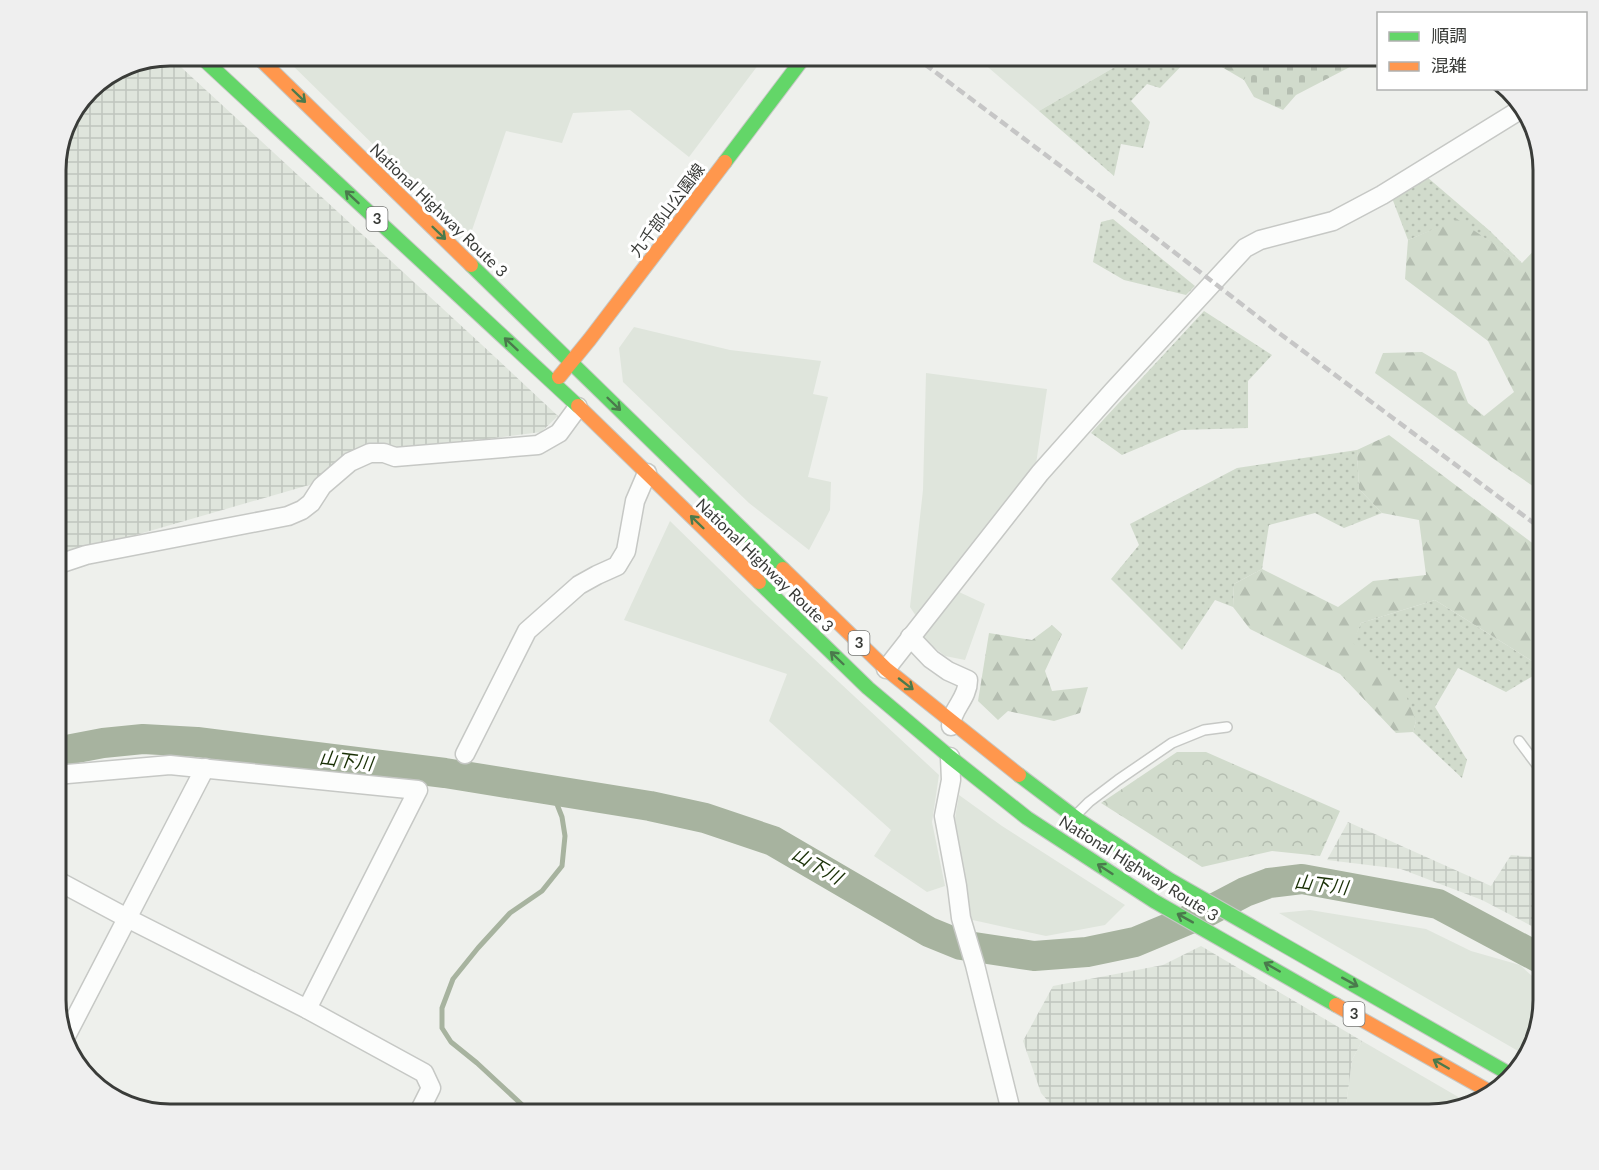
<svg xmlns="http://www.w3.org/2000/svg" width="1599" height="1170" viewBox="0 0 1599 1170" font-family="Lato,'Noto Sans JP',sans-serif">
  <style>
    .built { fill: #dfe5dc }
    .industrial { fill: url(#industrial-grid) }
    .grass { fill: url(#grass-dots) }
    .forest { fill: url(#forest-firs) }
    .cemetery { fill: url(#cemetery-stones) }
    .park { fill: url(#park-crowns) }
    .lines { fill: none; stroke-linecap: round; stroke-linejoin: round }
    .stream { stroke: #a7b39f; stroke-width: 5 }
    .river { stroke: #a7b39f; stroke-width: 30 }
    .lane-casing { stroke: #c6c8c5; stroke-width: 12 }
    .street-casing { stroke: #c6c8c5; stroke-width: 21 }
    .fast-casing { stroke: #c6c8c5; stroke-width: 16 }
    .slow-casing { stroke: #c6c8c5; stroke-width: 16 }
    .lane { stroke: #fcfdfc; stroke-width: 9 }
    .street { stroke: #fcfdfc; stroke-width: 18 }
    .fast { stroke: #63d668; stroke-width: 14 }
    .slow { stroke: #ff974d; stroke-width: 14 }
    .rail { stroke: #c6c6c6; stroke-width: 4.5; stroke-dasharray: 9 4.5; stroke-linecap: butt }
    .oneway { stroke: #4a7a4c }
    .labels { text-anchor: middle; stroke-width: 6; stroke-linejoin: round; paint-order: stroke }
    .shield { fill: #fff; stroke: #757674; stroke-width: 1.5 }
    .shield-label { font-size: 15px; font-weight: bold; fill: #3a3c39 }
    .street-label { font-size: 16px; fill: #3a3c39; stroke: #fff }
    .water-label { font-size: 18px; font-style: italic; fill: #193005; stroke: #fff }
    .rim { fill: none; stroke: #3a3c39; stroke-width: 3 }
  </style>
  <defs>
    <pattern id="industrial-grid" width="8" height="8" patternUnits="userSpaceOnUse" patternTransform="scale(1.5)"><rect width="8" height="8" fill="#dfe5dc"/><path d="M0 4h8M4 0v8" fill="none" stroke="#c0c5be"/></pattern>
    <pattern id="grass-dots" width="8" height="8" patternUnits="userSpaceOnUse" patternTransform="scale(1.5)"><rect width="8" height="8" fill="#d1dbcc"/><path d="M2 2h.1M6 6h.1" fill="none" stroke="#b4bdb0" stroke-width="1.8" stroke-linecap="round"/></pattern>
    <pattern id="forest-firs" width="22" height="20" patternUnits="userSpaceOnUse" patternTransform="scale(1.5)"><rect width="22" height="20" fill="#d1dbcc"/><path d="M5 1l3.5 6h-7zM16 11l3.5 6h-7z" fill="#b4bdb0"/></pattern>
    <pattern id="cemetery-stones" width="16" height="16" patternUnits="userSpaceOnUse" patternTransform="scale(1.5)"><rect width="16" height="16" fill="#d1dbcc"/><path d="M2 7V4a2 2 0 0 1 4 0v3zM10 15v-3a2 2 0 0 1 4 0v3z" fill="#b4bdb0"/></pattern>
    <pattern id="park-crowns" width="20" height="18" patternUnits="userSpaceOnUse" patternTransform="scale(1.5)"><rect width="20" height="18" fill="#d1dbcc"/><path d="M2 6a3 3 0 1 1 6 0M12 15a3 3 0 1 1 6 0" fill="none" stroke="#b4bdb0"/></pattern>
  </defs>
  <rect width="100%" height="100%" fill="#eef0ec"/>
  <g class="built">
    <path d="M283,56H765L689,157L630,110L573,113L562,143L506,131L470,236L390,161Z"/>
    <path d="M975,56H1149L1132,57L1039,111Z"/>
    <path d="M634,327L730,350L821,361L813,394L828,397L808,477L831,482L830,510L809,550L749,503L623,382L619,348Z"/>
    <path d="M926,373L1047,389L1036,464L1015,514L959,592L985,604L965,660L945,656L925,640L916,616L910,607L923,490Z"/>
    <path d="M670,521L755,604L939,775L932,822L945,886L927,892L874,856L891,830L769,721L787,674L624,620Z"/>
    <path d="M959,795L1002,826L1125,905L1105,925L1046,936L968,919L955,818Z"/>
    <path d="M1310,910L1426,929L1471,951L1520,965L1543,986V1001L1525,1055L1279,913Z"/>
    <path d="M1362,1041L1472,1105L1429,1114H1345L1352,1060Z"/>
  </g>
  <g class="industrial">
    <path d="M169,56L481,344L558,416L541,432L396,451L316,483L56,558V162L67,120L94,84Z"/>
    <path d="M1348,822L1491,886L1511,855L1543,858V932L1482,900L1401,869L1327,860Z"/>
    <path d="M1201,946L1362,1041L1352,1060L1345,1114H1051L1054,1108L1041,1093L1023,1041L1053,986L1163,965Z"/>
  </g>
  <g class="grass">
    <path d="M1149,56H1191L1160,88L1147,84L1131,101L1150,122L1143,148L1121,144L1114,176L1039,111L1132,57Z"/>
    <path d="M1427,177L1490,231L1522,263L1457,220L1408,240L1392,198Z"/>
    <path d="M1113,219L1195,286L1186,295L1124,280L1093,262L1101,222Z"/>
    <path d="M1204,311L1272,355L1248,381V428L1181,430L1122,455L1091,433Z"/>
    <path d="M1357,450L1359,489L1382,513L1344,528L1315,513L1269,525L1262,569L1234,584L1233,607L1215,600L1182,650L1111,579L1139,545L1130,524L1237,468Z"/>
    <path d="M1435,600L1543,668V670L1506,692L1458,668L1435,707L1467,760L1462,778L1413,732L1416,721L1352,643L1361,623Z"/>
  </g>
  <g class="forest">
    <path d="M1203,56H1266L1244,80Z"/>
    <path d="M1457,219L1522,263L1543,241V493L1505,467L1375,373L1383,353L1422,352L1456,372L1468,403L1484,416L1514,392L1488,341L1405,279L1408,240Z"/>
    <path d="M1389,435L1543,551V668L1435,600L1361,623L1353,643L1401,683L1416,721L1413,732L1396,733L1340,674L1250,629L1233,607L1234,584L1262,569L1338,607L1373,581L1426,575L1419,520L1382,513L1359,489L1357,450Z"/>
    <path d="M1052,625L1062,634L1045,671L1052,691L1088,687L1080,713L1054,721L1008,711L998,720L978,701L989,633L1032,640Z"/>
  </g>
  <path class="cemetery" d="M1256,56H1371L1296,95L1283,110L1254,97L1244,80Z"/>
  <path class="park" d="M1177,752H1206L1340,811L1320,856L1272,851L1202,867L1101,803Z"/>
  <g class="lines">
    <path class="stream" d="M532,1114L477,1063L451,1042L442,1028V1008L453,979L478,948L510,913L542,891L562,866L565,836L562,817L551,789"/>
    <path class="river" d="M56,752L103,743L143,739L197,742L445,773L650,806L705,818L773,841L929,932L961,945L1034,956L1087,952L1135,942L1207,912L1245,892L1269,883L1302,879L1438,904L1543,960"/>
    <g class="lane-casing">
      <g id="lane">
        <path d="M1519,741L1543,773"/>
        <path d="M1078,813L1089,802L1118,780L1172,743L1204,730L1227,727"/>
      </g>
    </g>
    <g class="street-casing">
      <g id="street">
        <path d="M56,565L86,555L288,516L302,510L311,503L322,486L350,462L370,453H384L395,457L538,445L559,433L578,407"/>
        <path d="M910,637L931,659L948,671L968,680C968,699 951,709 951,726"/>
        <path d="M886,669L1040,473L1113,391L1245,248L1260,240L1333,221L1382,195L1523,108"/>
        <path d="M465,754L527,631L579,585L597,575L617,566L626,551L635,501L647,473"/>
        <path d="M950,757L951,780L944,816L957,886L961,918L975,965L1010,1107L1009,1114"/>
        <path d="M56,775L170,765L418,790L307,1009"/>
        <path d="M56,880L127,918L307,1009L424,1073L431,1088L418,1114"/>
        <path d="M64,1040L205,768"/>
      </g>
    </g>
    <g class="fast-casing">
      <g id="fast">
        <path d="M200,56L578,406"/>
        <path d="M725,162L805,56"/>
        <path d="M471,265L783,569"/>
        <path d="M759,582L868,688L950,757L1027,818L1154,901L1336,1005"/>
        <path d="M1019,775L1080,821L1170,880L1513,1076"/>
      </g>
    </g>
    <g class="slow-casing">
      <g id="slow">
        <path d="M257,56L471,265"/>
        <path d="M559,377L590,339L725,162"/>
        <path d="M578,406L759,582"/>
        <path d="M783,569L886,669L1019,775"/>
        <path d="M1336,1005L1492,1093"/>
      </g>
    </g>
    <use href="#lane" class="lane"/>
    <use href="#street" class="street"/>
    <use href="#fast" class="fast"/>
    <use href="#slow" class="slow"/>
    <path class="rail" d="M914,56L1139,225L1279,333L1543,530"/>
  </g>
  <defs><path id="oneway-shaft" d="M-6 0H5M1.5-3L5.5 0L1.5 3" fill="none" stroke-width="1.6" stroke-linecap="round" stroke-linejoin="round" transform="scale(1.5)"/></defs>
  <g class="oneway">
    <use href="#oneway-shaft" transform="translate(299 96) rotate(44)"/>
    <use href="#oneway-shaft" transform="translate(352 197) rotate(-137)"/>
    <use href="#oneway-shaft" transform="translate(439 233) rotate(44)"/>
    <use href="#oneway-shaft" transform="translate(511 344) rotate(-137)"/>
    <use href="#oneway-shaft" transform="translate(614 404) rotate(44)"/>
    <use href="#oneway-shaft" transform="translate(697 522) rotate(-136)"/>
    <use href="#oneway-shaft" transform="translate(837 658) rotate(-136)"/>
    <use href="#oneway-shaft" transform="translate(906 684) rotate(38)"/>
    <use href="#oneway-shaft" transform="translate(1105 869) rotate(-147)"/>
    <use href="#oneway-shaft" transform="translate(1185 918) rotate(-151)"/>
    <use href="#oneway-shaft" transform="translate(1272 967) rotate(-150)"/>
    <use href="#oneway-shaft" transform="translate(1350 982) rotate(29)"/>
    <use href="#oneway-shaft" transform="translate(1441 1064) rotate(-150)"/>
  </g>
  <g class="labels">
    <g class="shield">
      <rect x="366.5" y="207" width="21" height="24" rx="4.5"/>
      <rect x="848.5" y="631" width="21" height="24" rx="4.5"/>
      <rect x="1343.5" y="1002" width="21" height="24" rx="4.5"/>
    </g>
    <g class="shield-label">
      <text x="377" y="224">3</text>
      <text x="859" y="648">3</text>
      <text x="1354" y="1019">3</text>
    </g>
    <g class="street-label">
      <text transform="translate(439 210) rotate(44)" y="6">National Highway Route 3</text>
      <text transform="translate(667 210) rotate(-53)" y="6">九千部山公園線</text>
      <text transform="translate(765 565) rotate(44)" y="6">National Highway Route 3</text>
      <text transform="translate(1139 868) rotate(32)" y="6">National Highway Route 3</text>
    </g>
    <g class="water-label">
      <text transform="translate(346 761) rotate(7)" y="6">山下川</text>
      <text transform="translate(817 866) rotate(30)" y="6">山下川</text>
      <text transform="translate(1321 885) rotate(7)" y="6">山下川</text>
    </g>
  </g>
  <path d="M0 0H1599V1170H0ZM170 66H1429A104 104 0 0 1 1533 170V1000A104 104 0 0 1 1429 1104H170A104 104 0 0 1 66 1000V170A104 104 0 0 1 170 66Z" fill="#efefef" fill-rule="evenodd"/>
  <path class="rim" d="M170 66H1429A104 104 0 0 1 1533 170V1000A104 104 0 0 1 1429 1104H170A104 104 0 0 1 66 1000V170A104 104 0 0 1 170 66Z"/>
  <rect x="1377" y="12" width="210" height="78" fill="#ffffff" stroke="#b0b1b0" stroke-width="1.5"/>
  <rect x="1389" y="32" width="30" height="9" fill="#63d668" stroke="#b0b1b0" stroke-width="1.5"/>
  <text x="1431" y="42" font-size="18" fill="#3a3c39">順調</text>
  <rect x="1389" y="62" width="30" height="9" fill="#ff974d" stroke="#b0b1b0" stroke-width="1.5"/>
  <text x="1431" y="72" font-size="18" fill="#3a3c39">混雑</text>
</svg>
